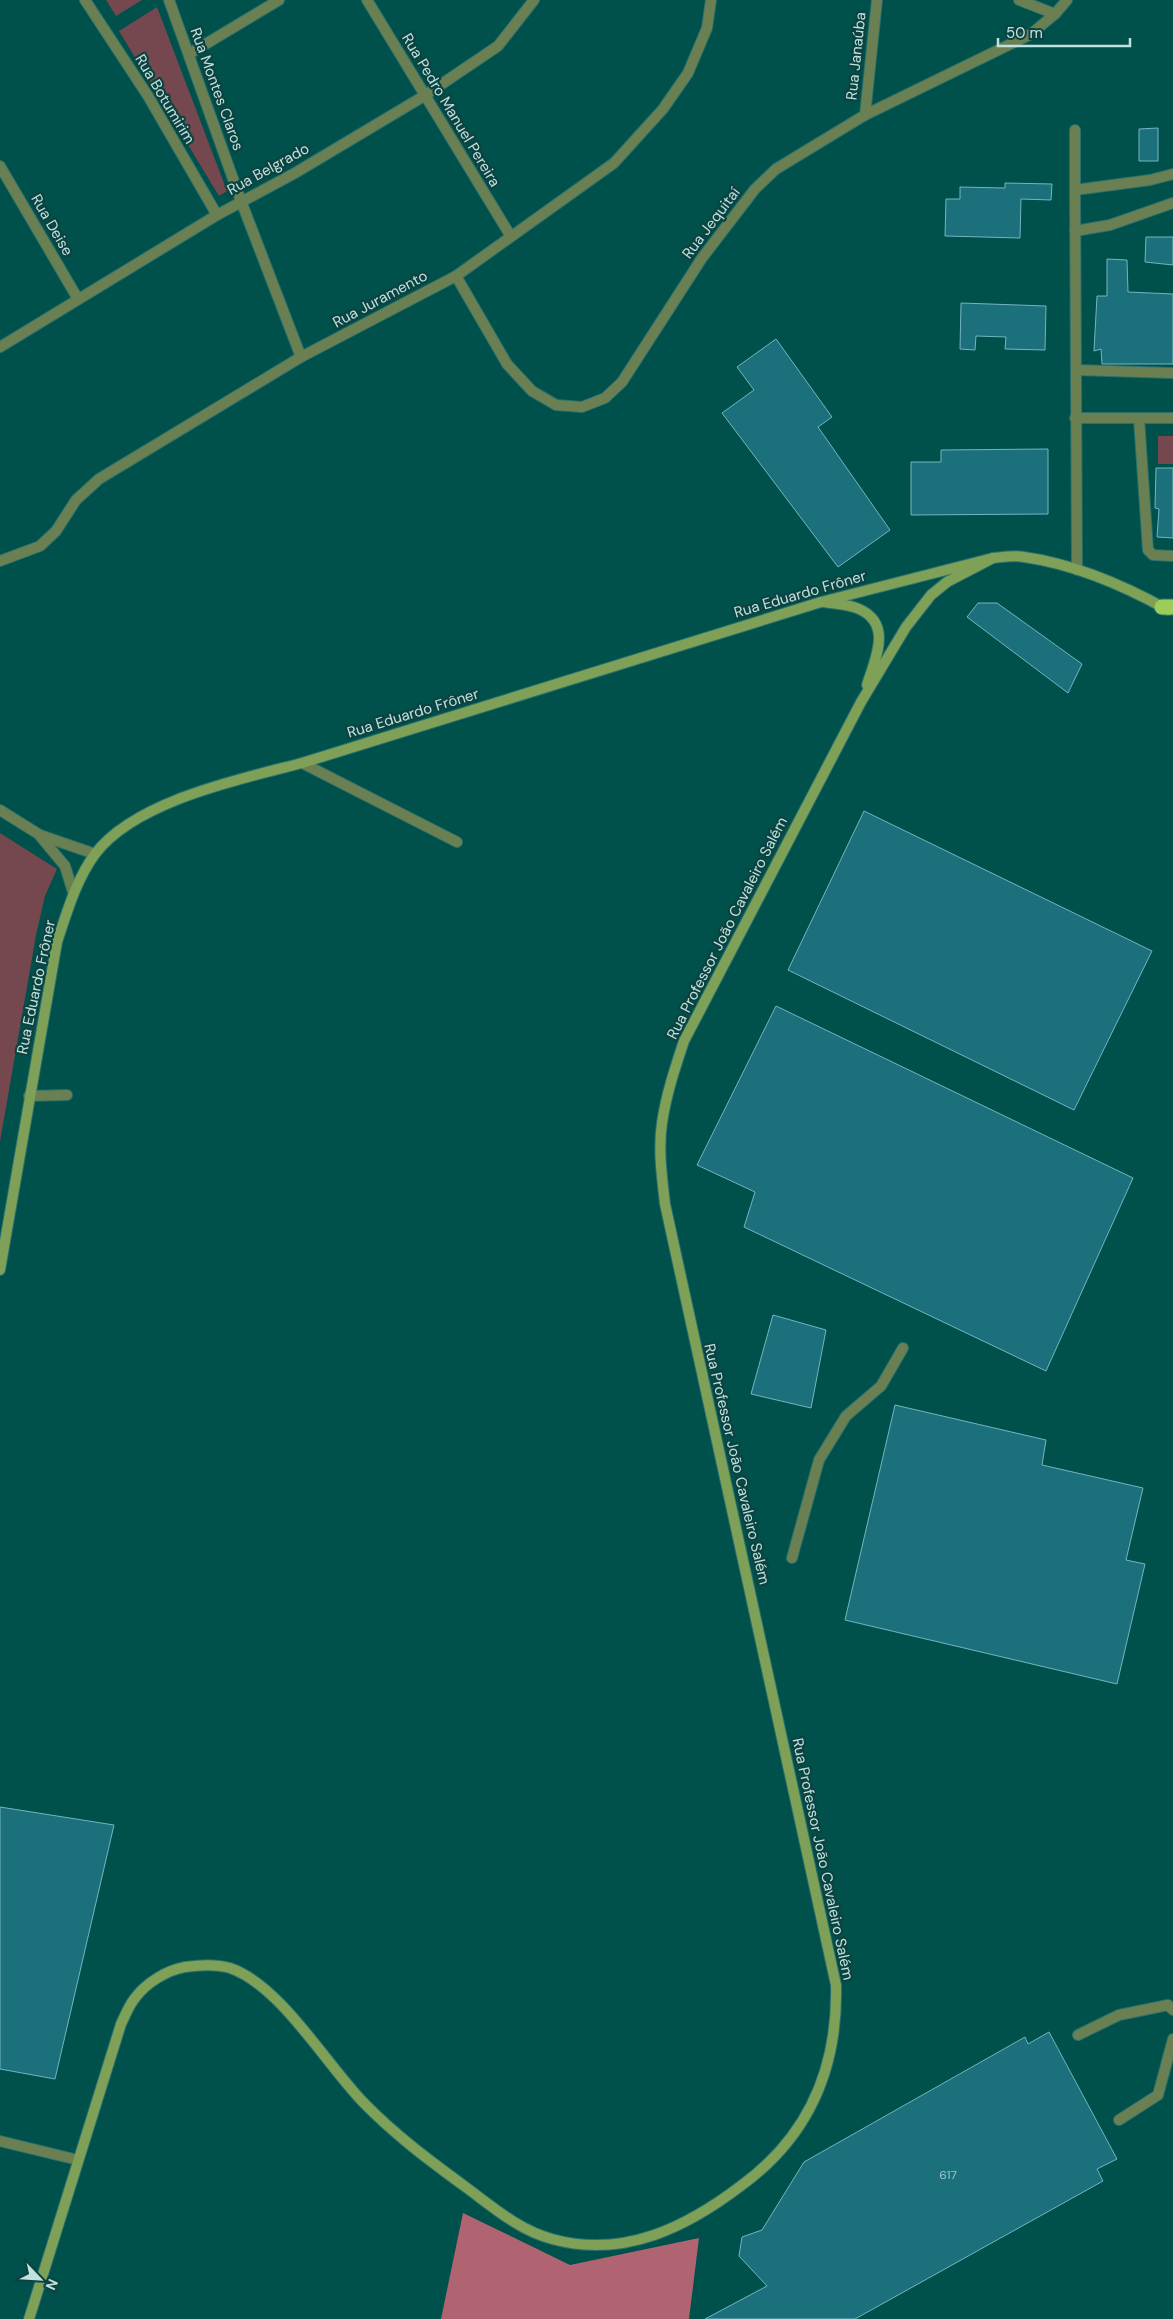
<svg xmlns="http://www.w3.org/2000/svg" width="1173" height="2319" viewBox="0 0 1173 2319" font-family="'DM Sans',sans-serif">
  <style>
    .green { fill: #75474e }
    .forest { fill: #b06471 }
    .building { fill: #1c707c; stroke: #74b5c0 }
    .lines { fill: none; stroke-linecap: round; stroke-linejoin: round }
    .service-casing { stroke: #2a706c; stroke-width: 12 }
    .minor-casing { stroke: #2a706c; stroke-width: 12 }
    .secondary-casing { stroke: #2a706c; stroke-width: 12 }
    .motorway-casing { stroke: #2a706c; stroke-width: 17 }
    .service { stroke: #6a8052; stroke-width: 10 }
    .minor { stroke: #6a8052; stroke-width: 10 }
    .secondary { stroke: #7ea057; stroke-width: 10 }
    .motorway { stroke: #9ace59; stroke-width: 15 }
    .labels { text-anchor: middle; stroke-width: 4.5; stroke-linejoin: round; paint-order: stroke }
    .number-label { font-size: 12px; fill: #98c5c6 }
    .street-label { font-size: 15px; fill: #c1e1de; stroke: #0c4340 }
  </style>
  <rect width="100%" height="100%" fill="#00504c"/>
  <g class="green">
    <path d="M106,0H142L116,16Z"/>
    <path d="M157,7L227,191L219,196L119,31Z"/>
    <rect x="1158" y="436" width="15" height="28"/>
    <path d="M0,833L57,869L45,896L36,935L0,1142Z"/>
  </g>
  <path class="forest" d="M463,2213L570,2265L699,2238L689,2319H441Z"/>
  <g class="building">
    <path d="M1158,128V161H1139V129Z"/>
    <path d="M1005,183L1052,184L1051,200L1021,199L1020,238L945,236L946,199H960V187L1005,188Z"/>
    <path d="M1146,237H1173V265L1145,262Z"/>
    <path d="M1107,259L1127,260L1128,292L1173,294V364H1102L1101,349L1094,351L1097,296H1107Z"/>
    <path d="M961,303L1046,306L1045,350L1005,349L1006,337L976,336L975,350L960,349Z"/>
    <path d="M776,339L832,417L818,427L890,530L838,567L722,413L754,390L737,367Z"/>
    <path d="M1048,449V514L911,515V462H941V450Z"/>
    <path d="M1156,468H1173V538L1157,537L1159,509L1155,508Z"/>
    <path d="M978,603H997L1082,664L1068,693L967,617Z"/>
    <path d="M864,811L1152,951L1074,1110L788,970Z"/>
    <path d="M776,1006L1133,1178L1046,1371L744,1227L755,1192L697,1165Z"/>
    <path d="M773,1315L826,1330L811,1408L751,1394Z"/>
    <path d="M895,1405L1046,1440L1042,1465L1143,1488L1126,1560L1145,1564L1117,1684L845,1620Z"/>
    <path d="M0,1807L114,1825L55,2079L0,2069Z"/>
    <path d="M1049,2032L1117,2159L1097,2169L1103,2181L855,2319H705L767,2286L739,2256L742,2237L762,2230L804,2162L1025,2037L1028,2044Z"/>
  </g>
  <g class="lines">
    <g class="service-casing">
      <g id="service">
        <path d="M1075,190V130"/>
        <path d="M1075,231L1110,225L1173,203"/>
        <path d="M1077,370L1173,373"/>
        <path d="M1075,418H1173"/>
        <path d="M1139,419L1148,550L1153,555L1173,556"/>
        <path d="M1077,570L1075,190L1150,180L1173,174"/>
        <path d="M302,763L457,842"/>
        <path d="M29,1096L67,1095"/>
        <path d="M792,1558L819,1460L846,1416L881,1386L903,1348"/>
        <path d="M1078,2035L1119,2015L1168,2005L1173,2010"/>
        <path d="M1119,2120L1158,2095L1173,2039"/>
      </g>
    </g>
    <g class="minor-casing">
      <g id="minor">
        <path d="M85,0L148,96L217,215"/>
        <path d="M169,0L241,201L301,357"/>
        <path d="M367,0L510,235"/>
        <path d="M1019,0L1055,14"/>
        <path d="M189,54L279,0"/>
        <path d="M865,115L877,0"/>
        <path d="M0,166L78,299"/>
        <path d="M456,276L507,364L532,391L556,405L582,407L605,398L622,382L702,258L755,189L776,169L865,115L1031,34L1055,14L1067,0"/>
        <path d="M0,347L217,215L295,173L424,96L498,46L534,0"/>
        <path d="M0,561L40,546L56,531L76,500L99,479L301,357L456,276L614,163L663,109L688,73L707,28L711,0"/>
        <path d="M0,810L40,835L95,854"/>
        <path d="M40,836L65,866L73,892"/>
        <path d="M0,2141L78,2160"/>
      </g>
    </g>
    <g class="secondary-casing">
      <g id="secondary">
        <path d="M824,602C835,604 849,604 859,609C893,624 875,659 867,685"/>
        <path d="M0,1270L57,942C67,912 76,880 95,854C135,801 240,779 302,763L821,602L993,558C1003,557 1014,555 1024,557C1073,564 1125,586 1168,610"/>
        <path d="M29,2319L121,2024C125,2016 129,2005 135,1998C146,1983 167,1970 185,1967C199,1965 216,1964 230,1968C280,1985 326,2064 363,2102C395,2135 430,2161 467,2188C494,2208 519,2230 552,2239C624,2259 687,2227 742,2185C809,2136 838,2067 836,1985L665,1204C662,1178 658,1149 662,1123C666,1095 675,1068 684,1041L861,702L906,627L931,595L947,582L993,558"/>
      </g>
    </g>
    <g class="motorway-casing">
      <path id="motorway" d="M1162,607H1173"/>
    </g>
    <use href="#service" class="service"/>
    <use href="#minor" class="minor"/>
    <use href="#secondary" class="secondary"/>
    <use href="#motorway" class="motorway"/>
  </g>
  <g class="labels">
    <g class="number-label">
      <text x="948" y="2179">617</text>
    </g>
    <g class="street-label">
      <text transform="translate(856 56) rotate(-84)" y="5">Rua Janaúba</text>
      <text transform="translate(217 89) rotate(70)" y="5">Rua Montes Claros</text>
      <text transform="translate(165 99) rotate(59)" y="5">Rua Botumirim</text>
      <text transform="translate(451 110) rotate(59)" y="5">Rua Pedro Manuel Pereira</text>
      <text transform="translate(268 169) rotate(-29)" y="5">Rua Belgrado</text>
      <text transform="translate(711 223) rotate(-53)" y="5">Rua Jequitaí</text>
      <text transform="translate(52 225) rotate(60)" y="5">Rua Deise</text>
      <text transform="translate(380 299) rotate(-28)" y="5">Rua Juramento</text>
      <text transform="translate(800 594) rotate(-16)" y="5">Rua Eduardo Frôner</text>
      <text transform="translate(413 713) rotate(-17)" y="5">Rua Eduardo Frôner</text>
      <text transform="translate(727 928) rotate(-63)" y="5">Rua Professor João Cavaleiro Salém</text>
      <text transform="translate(36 987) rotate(-78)" y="5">Rua Eduardo Frôner</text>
      <text transform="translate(737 1464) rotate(77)" y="5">Rua Professor João Cavaleiro Salém</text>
      <text transform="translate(823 1859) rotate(78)" y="5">Rua Professor João Cavaleiro Salém</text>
    </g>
  </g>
  <g transform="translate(40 2279) rotate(115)" stroke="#0c4340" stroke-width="4" paint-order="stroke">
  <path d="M0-4L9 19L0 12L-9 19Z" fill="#c1e1de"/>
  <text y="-8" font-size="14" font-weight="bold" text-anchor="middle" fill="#c1e1de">N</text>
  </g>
  <path d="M998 38v8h132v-8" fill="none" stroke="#c1e1de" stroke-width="2.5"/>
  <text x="1006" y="38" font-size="15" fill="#c1e1de" stroke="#0c4340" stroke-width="4" paint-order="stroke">50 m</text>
</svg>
